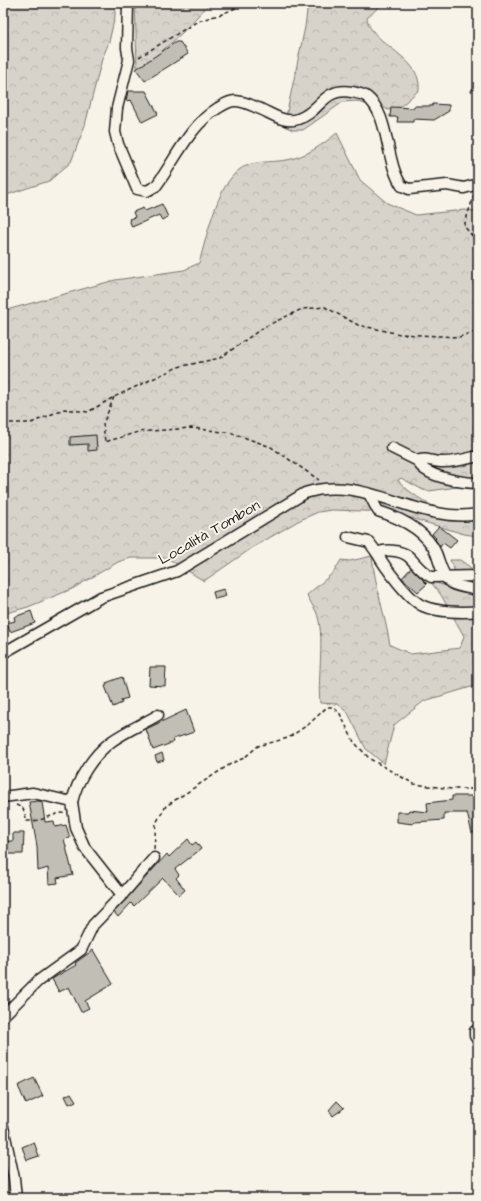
<svg xmlns="http://www.w3.org/2000/svg" width="481" height="1201" viewBox="0 0 481 1201" font-family="'Architects Daughter',sans-serif">
  <style>
    .forest { fill: url(#forest-crowns); stroke: #7a7874 }
    .building { fill: #c0beb5; stroke: #1c1c1c }
    .lines { fill: none; stroke-linecap: round; stroke-linejoin: round }
    .minor-casing { stroke: #1c1c1c; stroke-width: 13 }
    .path { stroke: #1c1c1c; stroke-width: 1.5; stroke-dasharray: 4 3; stroke-linecap: butt }
    .minor { stroke: #f7f3e8; stroke-width: 10 }
    .labels { text-anchor: middle; stroke-width: 4; stroke-linejoin: round; paint-order: stroke }
    .street-label { font-size: 15px; fill: #1c1c1c; stroke: #f7f3e8 }
  </style>
  <defs>
    <pattern id="forest-crowns" width="20" height="18" patternUnits="userSpaceOnUse"><rect width="20" height="18" fill="#d7d3cb"/><path d="M2 6a3 3 0 1 1 6 0M12 15a3 3 0 1 1 6 0" fill="none" stroke="#b8b5ae"/></pattern>
  </defs>
  <rect width="100%" height="100%" fill="#f7f3e8"/>
  <filter id="ink" filterUnits="userSpaceOnUse"><feTurbulence type="fractalNoise" baseFrequency=".025" numOctaves="2"/><feDisplacementMap in="SourceGraphic" scale="8" xChannelSelector="R" yChannelSelector="G"/><feConvolveMatrix kernelMatrix="1 2 1 2 8 2 1 2 1" color-interpolation-filters="sRGB"/></filter>
  <g filter="url(#ink)">
    <g class="forest">
      <path d="M3,3H115V16L109,42L102,59L85,125L71,162L49,181L3,196Z"/>
      <path d="M135,3H210L182,33L142,69L137,67Z"/>
      <path d="M308,3H383L367,18C368,22 369,27 372,30C386,49 422,62 419,90L400,107L388,110L382,106L368,105L356,101L343,102L303,130H293L284,126L305,27Z"/>
      <path d="M337,133L360,180L387,203L416,215L464,210L478,211V484L429,491L423,490L401,478L398,480C409,496 458,522 478,522V536L464,534L391,512L332,510L318,512L298,521L252,548L204,581L167,558H131L118,562L72,589L28,607L3,614V311L115,280L184,270L199,263C207,237 218,175 248,165C260,161 275,162 287,160C307,156 322,145 337,133Z"/>
      <path d="M372,556C375,586 385,615 390,645L411,654L460,648L464,636L441,595L429,580C441,585 452,589 463,582L464,580L455,572L450,560H460L478,573V685L424,701L394,725L384,764L366,749L347,711L337,704L320,703C317,676 326,635 316,611C313,606 309,600 307,595L334,572L341,560L350,561Z"/>
    </g>
    <g class="building">
      <path d="M176,42H180L188,54L145,81L136,69Z"/>
      <path d="M128,91H146L158,114L142,122L131,100L126,101Z"/>
      <path d="M433,104L449,105V111L434,120L413,119V122H397L398,117H390L391,107L414,108V106H432Z"/>
      <path d="M162,204L168,217L162,220L159,215L132,227L129,219L135,217L133,212L143,208L145,211Z"/>
      <path d="M96,435L97,450L88,451V444L70,445V437Z"/>
      <path d="M439,526L457,540L450,548L443,543L440,547L435,539L436,538L432,534Z"/>
      <path d="M411,568L427,584L418,592L402,578Z"/>
      <path d="M224,589L226,596L215,599L213,592Z"/>
      <path d="M31,611L35,623L10,632L7,623L15,621L14,617Z"/>
      <path d="M150,667H166L165,686L149,685Z"/>
      <path d="M122,677L128,698L121,700L122,703L113,707L105,686L107,685L106,683Z"/>
      <path d="M186,710L194,732L173,739L174,742L153,750L146,729Z"/>
      <path d="M162,753L164,760L157,762L155,756Z"/>
      <path d="M452,796H478V832L472,833L467,813H444V820L415,822L413,824L397,822V812H408L409,810L428,812L427,803L452,800Z"/>
      <path d="M39,801L42,802L45,822L54,821L55,827L66,825L70,838L64,839L73,875L57,878L58,883L49,884L48,868L38,871L37,846L29,802Z"/>
      <path d="M13,833H24L23,854H7L8,841H13Z"/>
      <path d="M188,839L192,845L196,842L201,849L175,869L179,875L176,878L185,890L179,895L163,878L134,906L131,903L118,917L114,912L157,865L167,854L169,857Z"/>
      <path d="M93,950L113,984L85,1001L89,1008L81,1012L69,987L59,992L52,979L76,965L75,963Z"/>
      <path d="M34,1078L43,1096L26,1104L18,1086Z"/>
      <path d="M71,1093L76,1101L69,1104L65,1096Z"/>
      <path d="M337,1101L344,1108L333,1116L329,1110Z"/>
      <path d="M34,1142L39,1156L27,1160L22,1147Z"/>
    </g>
    <g class="lines">
      <g class="minor-casing">
        <g id="minor">
          <path d="M128,3L127,48L129,60L117,108L115,132L118,144L137,189L147,191L156,186C176,159 189,126 218,108C223,105 229,101 235,101C243,101 251,105 258,108C271,113 284,124 298,119C321,112 322,87 352,92C357,93 363,94 367,97C390,115 385,162 402,186L409,189L447,185L464,188L478,184"/>
          <path d="M392,448L418,461"/>
          <path d="M478,456C466,459 453,463 440,462C433,462 425,457 418,461C423,477 464,483 478,483"/>
          <path d="M369,494L378,511C400,518 426,530 436,553C440,563 442,576 451,583C458,587 470,588 478,590"/>
          <path d="M348,537L369,542L377,553"/>
          <path d="M478,576L431,577C419,570 416,563 408,556C400,550 385,549 377,553C384,566 409,600 423,606C436,612 464,613 478,611"/>
          <path d="M3,653L101,597L177,571L305,493C363,473 420,525 478,514"/>
          <path d="M3,797L33,793L72,802L76,828L85,848L122,895L93,925L81,950L38,981L3,1016"/>
          <path d="M72,802C77,780 93,755 112,741C126,731 143,724 158,715"/>
          <path d="M122,895L154,858"/>
          <path d="M478,1031H475V1036L478,1041"/>
          <path d="M3,1127L14,1178L16,1198"/>
        </g>
      </g>
      <g class="path">
        <path d="M139,57L198,21L222,14L247,3"/>
        <path d="M471,92L478,79"/>
        <path d="M474,195L464,226L478,243"/>
        <path d="M114,397L103,424L105,442L138,432L191,428L232,433L271,447L319,480"/>
        <path d="M3,423H31L64,409L88,412L114,397L178,367L220,358L264,327L302,309L325,307L358,325L400,334L459,337L478,331"/>
        <path d="M16,805L23,808L27,821C44,822 52,813 64,813"/>
        <path d="M154,849L156,823L166,806L232,763L244,758L258,746L288,738L309,724L327,707H332L339,712L354,742L370,759L414,784L452,789H478"/>
      </g>
      <use href="#minor" class="minor"/>
    </g>
  </g>
  <g class="labels">
    <g class="street-label">
      <text transform="translate(209 532) rotate(-30)" y="5">Località Tombon</text>
    </g>
  </g>
  <rect width="481" height="1201" fill="none" stroke="#f7f3e8" stroke-width="16"/>
  <rect x="8" y="8" width="465" height="1185" fill="none" stroke="#1c1c1c" stroke-width="1.5" filter="url(#ink)"/>
</svg>
